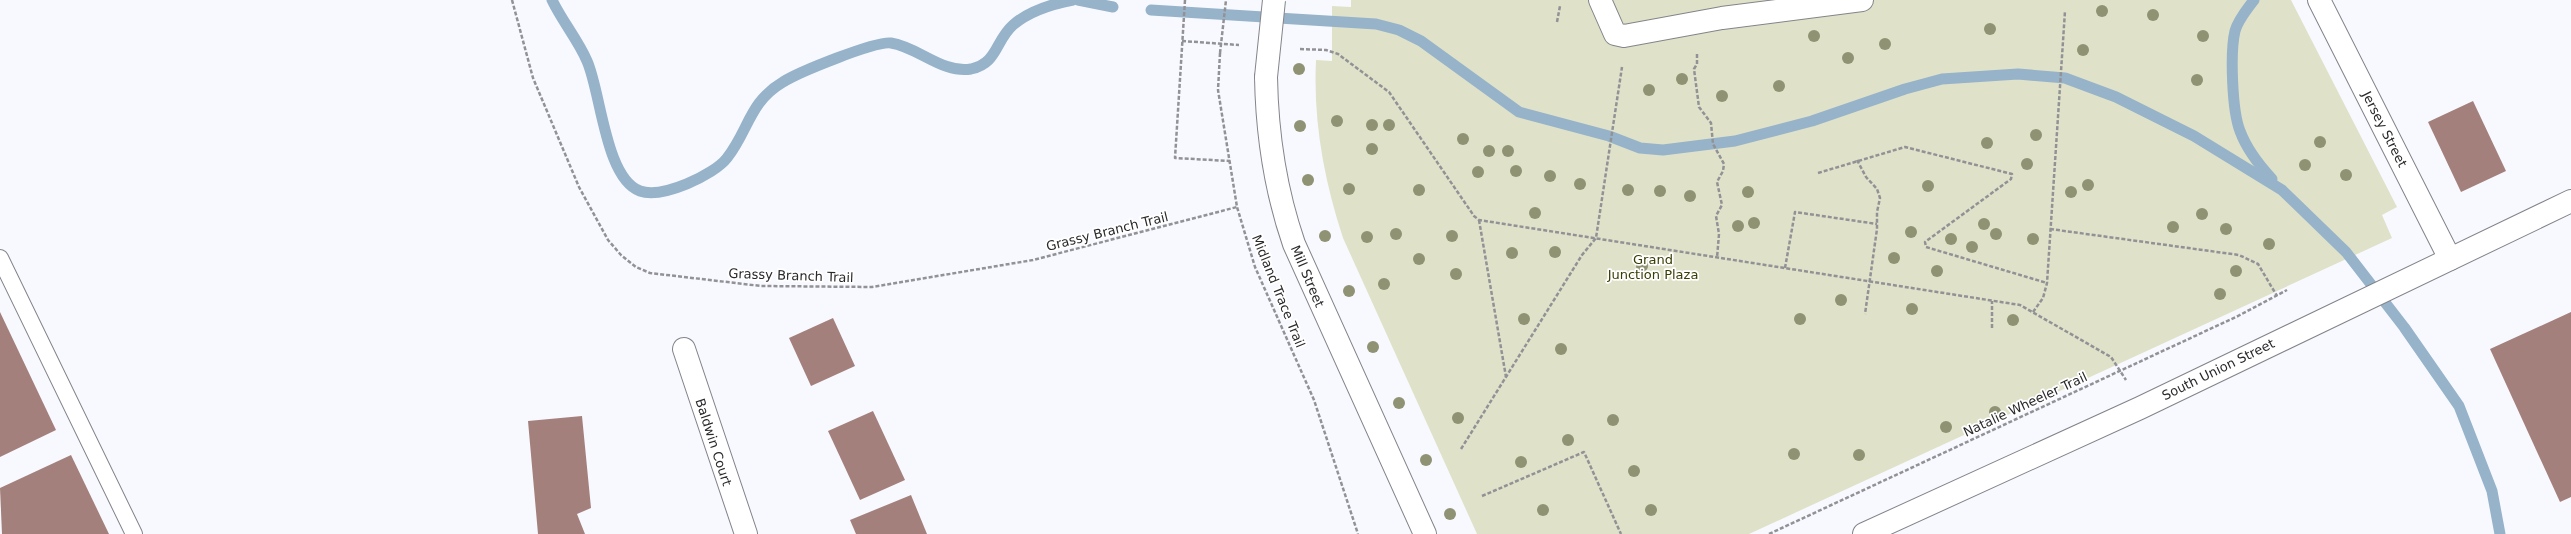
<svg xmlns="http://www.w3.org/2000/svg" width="2571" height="534" viewBox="0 0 2571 534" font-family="'DejaVu Sans',sans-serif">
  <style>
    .green { fill: #dfe2c9 }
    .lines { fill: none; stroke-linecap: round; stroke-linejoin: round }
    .stream { stroke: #97b3ca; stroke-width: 11 }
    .building { fill: #a4807c }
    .service-casing { stroke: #838489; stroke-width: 18 }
    .pedestrian-casing { stroke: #838489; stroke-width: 24 }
    .minor-casing { stroke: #838489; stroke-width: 24 }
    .tertiary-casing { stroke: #838489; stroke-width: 24 }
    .path { stroke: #929296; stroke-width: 2.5; stroke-dasharray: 4 2; stroke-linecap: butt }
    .service { stroke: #fff; stroke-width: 16 }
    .pedestrian { stroke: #fff; stroke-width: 22 }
    .minor { stroke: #fff; stroke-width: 22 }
    .tertiary { stroke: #fff; stroke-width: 22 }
    .minor-bridge-casing { stroke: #838489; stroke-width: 24; stroke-linecap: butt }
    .path-bridge { stroke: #929296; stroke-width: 2.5; stroke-dasharray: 4 2; stroke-linecap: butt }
    .minor-bridge { stroke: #fff; stroke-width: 22 }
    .tree { fill: #909274 }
    .labels { text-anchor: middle; stroke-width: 3.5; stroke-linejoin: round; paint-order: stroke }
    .street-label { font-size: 13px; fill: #29292b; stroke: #fff }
    .park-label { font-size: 13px; fill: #3a3d03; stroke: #fff }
  </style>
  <rect width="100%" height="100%" fill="#f8f9ff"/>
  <path class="green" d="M1351,0H2291L2397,207L2382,215L2392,238L1749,534H1477L1343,238C1324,180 1313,121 1316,60L1332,61V6L1351,7Z"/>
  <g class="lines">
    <g class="stream">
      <path d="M552,0C562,21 578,40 587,61C601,92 605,178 640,191C662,199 714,175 727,158C749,130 749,102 783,82C799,72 875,41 891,43C918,47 943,74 971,69C998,63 995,41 1013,25C1029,11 1052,4 1073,0"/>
      <path d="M1078,0L1113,7"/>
      <path d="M2254,0C2247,9 2238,20 2235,31C2230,52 2232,111 2240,131C2247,150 2259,165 2272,179"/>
      <path d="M1151,10L1376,24L1399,30L1421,41L1519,112L1609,136L1640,148L1663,150L1735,141L1812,121L1905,89L1942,79L2018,74L2065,78L2116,97L2194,136L2282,190L2346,252L2404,327L2459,406L2492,491L2500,534"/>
    </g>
  </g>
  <g class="building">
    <path d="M2473,101L2506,171L2461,192L2428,122Z"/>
    <path d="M0,312L56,430L0,457Z"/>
    <path d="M2571,312V497L2560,502L2490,349Z"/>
    <path d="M833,318L855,366L811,386L789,338Z"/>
    <path d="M873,411L905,480L860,500L828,431Z"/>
    <path d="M582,416L591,508L577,514L585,534H538L528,421Z"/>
    <path d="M71,455L109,534H2L0,488Z"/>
    <path d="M911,495L927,534H856L850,520Z"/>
  </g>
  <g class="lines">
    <g class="service-casing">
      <path id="service" d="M0,258L134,534"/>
    </g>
    <g class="pedestrian-casing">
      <path id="pedestrian" d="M1600,0L1615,34L1624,36L1722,18L1862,0"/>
    </g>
    <g class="minor-casing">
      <g id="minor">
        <path d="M2319,0L2450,259"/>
        <path d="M1266,77C1267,134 1275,189 1294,244L1425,534"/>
        <path d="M684,349L746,534"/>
      </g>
    </g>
    <g class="tertiary-casing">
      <path id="tertiary" d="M1864,534L2140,408L2571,201"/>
    </g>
    <g class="path">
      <path d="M512,0L533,78L579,187L608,240L621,255L636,267L650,273L761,286L872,287L1033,260L1237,207"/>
      <path d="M1185,0L1175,158L1230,161"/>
      <path d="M1557,22L1560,6"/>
      <path d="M1182,41L1239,45"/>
      <path d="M1300,49L1326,50L1338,54L1389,92L1474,216L1479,220L2020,305L2111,357L2126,380"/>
      <path d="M1220,53L1218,90L1237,207L1255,267L1314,400L1358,534"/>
      <path d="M1697,54V64L1694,69L1699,107L1711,123L1713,144L1724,164L1723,171L1717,182L1722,205L1716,216L1719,234L1717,258"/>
      <path d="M1857,160L1866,177L1877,189L1880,198L1877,212V229L1865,314"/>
      <path d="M1818,173L1905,147L2012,174L2011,179L1925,242L1926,247L2047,283"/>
      <path d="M1479,220L1506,377"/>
      <path d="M2050,229L2239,255L2258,264L2277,296"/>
      <path d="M1785,268L1795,212L1877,224"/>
      <path d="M2033,312L2043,298L2047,283L2065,11"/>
      <path d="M1992,328V301"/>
      <path d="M1461,449L1582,255L1596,238L1622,67"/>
      <path d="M1482,496L1584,452L1621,534"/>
      <path d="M1769,534L2238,316L2287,290"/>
    </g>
    <use href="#service" class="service"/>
    <use href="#pedestrian" class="pedestrian"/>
    <use href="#minor" class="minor"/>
    <use href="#tertiary" class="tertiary"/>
    <g class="minor-bridge-casing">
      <path id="minor-bridge" d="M1266,77L1274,0"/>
    </g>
    <path class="path-bridge" d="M1220,53L1226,0"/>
    <use href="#minor-bridge" class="minor-bridge"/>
  </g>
  <g class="tree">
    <circle cx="2102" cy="11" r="6"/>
    <circle cx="2153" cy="15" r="6"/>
    <circle cx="1990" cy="29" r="6"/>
    <circle cx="1814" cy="36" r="6"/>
    <circle cx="2203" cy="36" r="6"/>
    <circle cx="1885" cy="44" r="6"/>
    <circle cx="2083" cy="50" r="6"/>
    <circle cx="1848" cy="58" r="6"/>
    <circle cx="1299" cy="69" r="6"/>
    <circle cx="1682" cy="79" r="6"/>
    <circle cx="2197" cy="80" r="6"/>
    <circle cx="1779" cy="86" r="6"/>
    <circle cx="1649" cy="90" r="6"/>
    <circle cx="1722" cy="96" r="6"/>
    <circle cx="1337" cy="121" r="6"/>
    <circle cx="1372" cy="125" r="6"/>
    <circle cx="1389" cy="125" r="6"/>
    <circle cx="1300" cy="126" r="6"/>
    <circle cx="2036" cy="135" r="6"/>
    <circle cx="1463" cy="139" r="6"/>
    <circle cx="2320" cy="142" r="6"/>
    <circle cx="1987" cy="143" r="6"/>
    <circle cx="1372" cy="149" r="6"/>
    <circle cx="1489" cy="151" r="6"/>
    <circle cx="1508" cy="151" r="6"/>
    <circle cx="2027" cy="164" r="6"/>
    <circle cx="2305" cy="165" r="6"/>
    <circle cx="1516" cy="171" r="6"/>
    <circle cx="1478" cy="172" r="6"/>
    <circle cx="2346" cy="175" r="6"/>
    <circle cx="1550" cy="176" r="6"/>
    <circle cx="1308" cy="180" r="6"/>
    <circle cx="1580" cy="184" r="6"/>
    <circle cx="2088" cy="185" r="6"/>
    <circle cx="1928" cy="186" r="6"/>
    <circle cx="1349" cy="189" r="6"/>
    <circle cx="1419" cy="190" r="6"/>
    <circle cx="1628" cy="190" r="6"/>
    <circle cx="1660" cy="191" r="6"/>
    <circle cx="1748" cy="192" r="6"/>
    <circle cx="2071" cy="192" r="6"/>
    <circle cx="1690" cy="196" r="6"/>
    <circle cx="1535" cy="213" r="6"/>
    <circle cx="2202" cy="214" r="6"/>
    <circle cx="1754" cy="223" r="6"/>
    <circle cx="1984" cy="224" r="6"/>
    <circle cx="1738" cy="226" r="6"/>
    <circle cx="2173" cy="227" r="6"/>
    <circle cx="2226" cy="229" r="6"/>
    <circle cx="1911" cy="232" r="6"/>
    <circle cx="1396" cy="234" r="6"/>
    <circle cx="1996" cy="234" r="6"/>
    <circle cx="1325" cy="236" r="6"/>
    <circle cx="1452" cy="236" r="6"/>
    <circle cx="1367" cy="237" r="6"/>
    <circle cx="1951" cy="239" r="6"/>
    <circle cx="2033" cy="239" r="6"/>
    <circle cx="2269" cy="244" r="6"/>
    <circle cx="1972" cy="247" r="6"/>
    <circle cx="1555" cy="252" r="6"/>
    <circle cx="1512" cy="253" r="6"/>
    <circle cx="1894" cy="258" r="6"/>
    <circle cx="1419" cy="259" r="6"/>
    <circle cx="1642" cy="266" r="6"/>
    <circle cx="1937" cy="271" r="6"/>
    <circle cx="2236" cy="271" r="6"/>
    <circle cx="1456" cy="274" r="6"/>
    <circle cx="1384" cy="284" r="6"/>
    <circle cx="1349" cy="291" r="6"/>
    <circle cx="2220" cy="294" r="6"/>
    <circle cx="1841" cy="300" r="6"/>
    <circle cx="1912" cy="309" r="6"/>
    <circle cx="1524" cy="319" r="6"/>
    <circle cx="1800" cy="319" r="6"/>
    <circle cx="2013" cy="320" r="6"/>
    <circle cx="1373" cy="347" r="6"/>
    <circle cx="1561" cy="349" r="6"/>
    <circle cx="1399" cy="403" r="6"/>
    <circle cx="1995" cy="412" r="6"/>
    <circle cx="1458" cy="418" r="6"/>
    <circle cx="1613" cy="420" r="6"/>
    <circle cx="1946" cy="427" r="6"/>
    <circle cx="1568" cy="440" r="6"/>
    <circle cx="1794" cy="454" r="6"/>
    <circle cx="1859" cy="455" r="6"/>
    <circle cx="1426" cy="460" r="6"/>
    <circle cx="1521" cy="462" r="6"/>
    <circle cx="1634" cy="471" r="6"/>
    <circle cx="1543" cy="510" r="6"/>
    <circle cx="1651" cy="510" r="6"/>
    <circle cx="1450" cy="514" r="6"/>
  </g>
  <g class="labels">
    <g class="street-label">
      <text transform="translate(2385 129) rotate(63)" y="5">Jersey Street</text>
      <text transform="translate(1107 231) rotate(-14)" y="5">Grassy Branch Trail</text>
      <text transform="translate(791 275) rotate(2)" y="5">Grassy Branch Trail</text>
      <text transform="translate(1308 276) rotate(67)" y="5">Mill Street</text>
      <text transform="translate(1279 291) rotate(68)" y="5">Midland Trace Trail</text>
      <text transform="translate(2218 369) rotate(-26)" y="5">South Union Street</text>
      <text transform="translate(2025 404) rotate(-25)" y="5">Natalie Wheeler Trail</text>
      <text transform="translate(714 442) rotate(72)" y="5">Baldwin Court</text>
    </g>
    <g class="park-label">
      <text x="1653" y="264">Grand<tspan x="1653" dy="15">Junction Plaza</tspan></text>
    </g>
  </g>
</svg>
